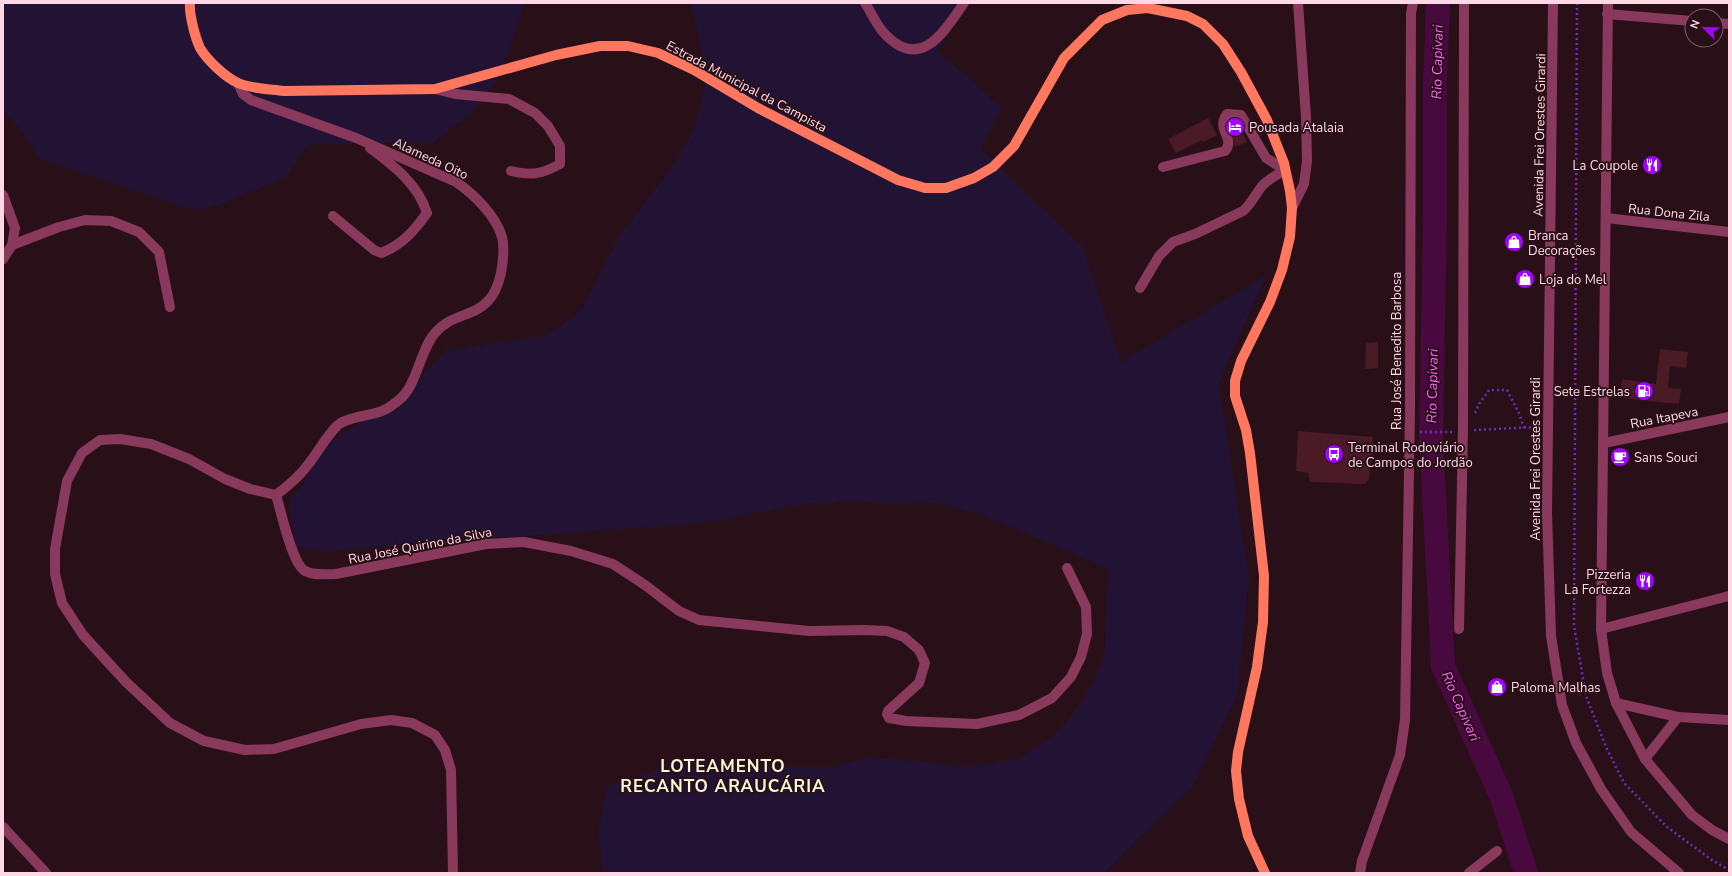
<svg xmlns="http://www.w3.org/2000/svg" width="1732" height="876" viewBox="0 0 1732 876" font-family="'Nunito Sans',sans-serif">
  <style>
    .green { fill: #221233 }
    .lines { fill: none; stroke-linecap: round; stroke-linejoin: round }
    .river { stroke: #48093e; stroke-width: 24 }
    .building { fill: #4a1a27 }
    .path { stroke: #702cbe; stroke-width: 2.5; stroke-dasharray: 2 3; stroke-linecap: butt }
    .minor { stroke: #89395b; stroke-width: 10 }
    .major { stroke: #ff775e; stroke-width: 10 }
    .labels { text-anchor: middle; stroke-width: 3.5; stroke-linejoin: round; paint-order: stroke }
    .street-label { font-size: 13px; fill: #ffd7e5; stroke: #290f17 }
    .poi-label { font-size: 13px; fill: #ffd7e5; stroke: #290f17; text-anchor: start }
    .water-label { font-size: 14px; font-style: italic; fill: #fe65ff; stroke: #290f17 }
    .district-label { font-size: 17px; font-weight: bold; letter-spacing: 1px; fill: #fffbd9; stroke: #290f17 }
  </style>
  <rect width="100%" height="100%" fill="#290f17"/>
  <g class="green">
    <path d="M3,3H525L501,75L472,113L434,142L308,145L286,177L219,205L195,211L39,159L13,119L3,111Z"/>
    <path d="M690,3H970L937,50L1002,108L980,148L1083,248L1121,362L1266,275L1219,383L1249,578L1237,696L1194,784L1104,873H603L598,831L607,787L691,758L780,767H830L874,757L970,767L1019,759L1056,734L1085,698L1104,659L1108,569L984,515L939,504L845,501L798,505L705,523L327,551L297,547L290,516V498L303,485L325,445L362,422L400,408L423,375L447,350L547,336L581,310L620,235L675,163L695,126L705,85L700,42Z"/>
  </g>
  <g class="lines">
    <path class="river" d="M1438,3L1435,82V220L1431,436L1443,666L1502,798L1526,873"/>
  </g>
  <g class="building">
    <path d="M1208,118L1217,135L1203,142L1202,140L1176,153L1168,139Z"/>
    <path d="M1232,121H1237L1247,142L1235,147L1230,125V122Z"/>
    <path d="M1378,342V368L1365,369L1366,343Z"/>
    <path d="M1660,349L1688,352L1686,368L1670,366L1668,388L1681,389L1679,404L1620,398L1622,379L1656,384Z"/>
    <path d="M1298,431L1373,437L1369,479L1365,484L1310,482L1308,473L1296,471Z"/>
  </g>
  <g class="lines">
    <g class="path">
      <path d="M1577,3L1574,626L1586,696L1606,747L1624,783L1667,827L1712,860L1729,870"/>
      <path d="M1475,413L1479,404L1489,390H1507L1519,413L1524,428"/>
      <path d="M1474,430L1537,427"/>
      <path d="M1420,432H1453"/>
    </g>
    <g class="minor">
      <path d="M865,3C871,12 876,24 883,32C920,73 943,33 964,3"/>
      <path d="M1553,3L1547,513L1551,636L1562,705L1576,743L1601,789L1631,832L1679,873"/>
      <path d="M1608,3L1601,629L1607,673L1616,703L1645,759L1692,815L1712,830L1729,839"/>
      <path d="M1607,14L1692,21"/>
      <path d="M1716,23L1729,24"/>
      <path d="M238,83L243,94L251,100L356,138L456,182C474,194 496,216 502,237C505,249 503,262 501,273C499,282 495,294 488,301C472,318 452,313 435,333C420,350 417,386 399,400C395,403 389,408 384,410C372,416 349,416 338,425C325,437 318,453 307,466C298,478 288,486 276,495"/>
      <path d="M435,89L455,94L509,99L535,113L548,126L560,146V164C542,174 532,176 511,171"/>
      <path d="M3,195L15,228L12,245L3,259"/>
      <path d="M1292,208L1304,184L1307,161L1306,117L1298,3"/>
      <path d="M333,216L374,250L381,253C402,245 414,231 427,213C418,184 393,165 370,148"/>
      <path d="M1606,218L1729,232"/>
      <path d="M12,245L59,227L85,220L111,221L139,232L159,252L170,307"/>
      <path d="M1140,288L1159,256L1173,242L1195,234L1243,211C1251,204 1255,195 1262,186C1268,179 1277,175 1285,170L1266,158L1241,115L1227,114C1215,130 1236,138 1225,151L1163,167"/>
      <path d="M1604,443L1729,417"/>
      <path d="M276,495C281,511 292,564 305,571C314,576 326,574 336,574L486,544L524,542L571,551L613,564L645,585L679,611L699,620L809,631L865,630L887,631L904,637L919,650L925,663L919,683L888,711L887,714L889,718L906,721L977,724L1019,715L1052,698L1071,677L1081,657L1087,634L1086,607L1067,568"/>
      <path d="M276,495L250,489L225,479L189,459L151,444L120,439L100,440L82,453L67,481L55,549V574L62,603L83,635L126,682L170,723L204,741L245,750L274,749L361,724L391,720L412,723L435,735L445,750L451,770L453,873"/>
      <path d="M1459,629L1463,430L1464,3"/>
      <path d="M1601,629L1729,596"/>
      <path d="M1616,703L1678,717L1729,720"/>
      <path d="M1645,759L1678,717"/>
      <path d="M3,827L46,873"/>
      <path d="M1360,873L1362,861L1400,755L1405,720L1410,410L1411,13L1413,3"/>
      <path d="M1469,873L1497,851"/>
    </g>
    <path class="major" d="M190,3C189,14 195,37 200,48C207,60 225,77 238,83C252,89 269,89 284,91L435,89L556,55L600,46H628L658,53L694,70L758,108L898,180L925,188H946L974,178L993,167L1014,146L1064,58L1102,20L1127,10L1148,8L1187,16L1203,24L1223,44L1241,72L1267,120L1284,163L1290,191L1292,208L1290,237L1282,270L1270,302L1241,361L1235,381V396L1246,430L1250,453L1264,576L1263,622L1257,667L1238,752L1236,771L1239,799L1248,836L1265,873"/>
  </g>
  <defs>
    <g id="hotel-disc" transform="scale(1)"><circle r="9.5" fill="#a103ff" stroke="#290f17"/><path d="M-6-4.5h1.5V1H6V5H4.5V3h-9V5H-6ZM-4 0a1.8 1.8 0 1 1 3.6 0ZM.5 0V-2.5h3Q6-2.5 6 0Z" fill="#fff"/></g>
    <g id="restaurant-disc" transform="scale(1)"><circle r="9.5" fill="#a103ff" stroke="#290f17"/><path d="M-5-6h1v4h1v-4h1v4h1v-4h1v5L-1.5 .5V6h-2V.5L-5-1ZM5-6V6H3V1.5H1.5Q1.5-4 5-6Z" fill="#fff"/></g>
    <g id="shop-disc" transform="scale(1)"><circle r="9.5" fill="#a103ff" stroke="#290f17"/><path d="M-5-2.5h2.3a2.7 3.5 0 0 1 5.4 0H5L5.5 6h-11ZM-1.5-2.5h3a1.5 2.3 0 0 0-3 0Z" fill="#fff"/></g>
    <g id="fuel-disc" transform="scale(1)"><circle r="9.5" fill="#a103ff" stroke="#290f17"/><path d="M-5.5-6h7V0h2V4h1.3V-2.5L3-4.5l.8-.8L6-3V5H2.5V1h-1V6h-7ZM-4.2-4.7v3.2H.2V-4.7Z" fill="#fff"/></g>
    <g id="bus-disc" transform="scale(1)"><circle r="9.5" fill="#a103ff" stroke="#290f17"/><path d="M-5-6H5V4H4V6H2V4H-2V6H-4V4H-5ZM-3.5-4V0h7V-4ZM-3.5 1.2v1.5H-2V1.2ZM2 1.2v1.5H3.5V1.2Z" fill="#fff"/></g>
    <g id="cafe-disc" transform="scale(1)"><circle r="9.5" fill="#a103ff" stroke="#290f17"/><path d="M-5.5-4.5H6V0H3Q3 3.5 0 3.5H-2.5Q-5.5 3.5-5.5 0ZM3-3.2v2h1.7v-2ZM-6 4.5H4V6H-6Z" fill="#fff"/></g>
  </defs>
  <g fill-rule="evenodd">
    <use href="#hotel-disc" x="1235" y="127"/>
    <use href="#restaurant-disc" x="1652" y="165"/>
    <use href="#shop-disc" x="1514" y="242"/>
    <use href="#shop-disc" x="1525" y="279"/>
    <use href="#fuel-disc" x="1644" y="391"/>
    <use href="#bus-disc" x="1334" y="454"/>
    <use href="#cafe-disc" x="1620" y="457"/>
    <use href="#restaurant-disc" x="1645" y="581"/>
    <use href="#shop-disc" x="1497" y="687"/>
  </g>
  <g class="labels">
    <g class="street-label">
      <text transform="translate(747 86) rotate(28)" y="5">Estrada Municipal da Campista</text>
      <text transform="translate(1539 135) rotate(-89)" y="5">Avenida Frei Orestes Girardi</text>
      <text transform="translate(431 158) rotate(25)" y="5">Alameda Oito</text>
      <text transform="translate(1669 212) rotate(6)" y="5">Rua Dona Zila</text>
      <text transform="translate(1396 351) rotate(-90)" y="5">Rua José Benedito Barbosa</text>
      <text transform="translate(1664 417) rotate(-11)" y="5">Rua Itapeva</text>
      <text transform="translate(1535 459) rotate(-90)" y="5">Avenida Frei Orestes Girardi</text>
      <text transform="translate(420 545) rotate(-11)" y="5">Rua José Quirino da Silva</text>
    </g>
    <g class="poi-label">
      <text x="1249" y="132">Pousada Atalaia</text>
      <text x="1638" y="170" text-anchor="end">La Coupole</text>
      <text x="1528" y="240">Branca<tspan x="1528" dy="15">Decorações</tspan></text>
      <text x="1539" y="284">Loja do Mel</text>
      <text x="1630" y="396" text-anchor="end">Sete Estrelas</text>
      <text x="1348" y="452">Terminal Rodoviário<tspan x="1348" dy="15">de Campos do Jordão</tspan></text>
      <text x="1634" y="462">Sans Souci</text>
      <text x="1631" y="579" text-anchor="end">Pizzeria<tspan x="1631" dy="15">La Fortezza</tspan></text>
      <text x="1511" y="692">Paloma Malhas</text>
    </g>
    <g class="water-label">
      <text transform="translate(1437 62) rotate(-89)" y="5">Rio Capivari</text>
      <text transform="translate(1432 386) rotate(-89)" y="5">Rio Capivari</text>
      <text transform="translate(1461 706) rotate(66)" y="5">Rio Capivari</text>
    </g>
    <g class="district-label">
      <text x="723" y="772">LOTEAMENTO<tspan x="723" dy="20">RECANTO ARAUCÁRIA</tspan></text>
    </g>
  </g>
  <rect width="1732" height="876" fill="none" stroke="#ffd7e5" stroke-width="8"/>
  <g transform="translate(1704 28) rotate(293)"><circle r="19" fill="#290f17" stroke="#7f5f69"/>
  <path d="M0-3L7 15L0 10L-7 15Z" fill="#a103ff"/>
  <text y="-6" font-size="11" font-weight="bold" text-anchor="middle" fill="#ffd7e5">N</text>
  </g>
</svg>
